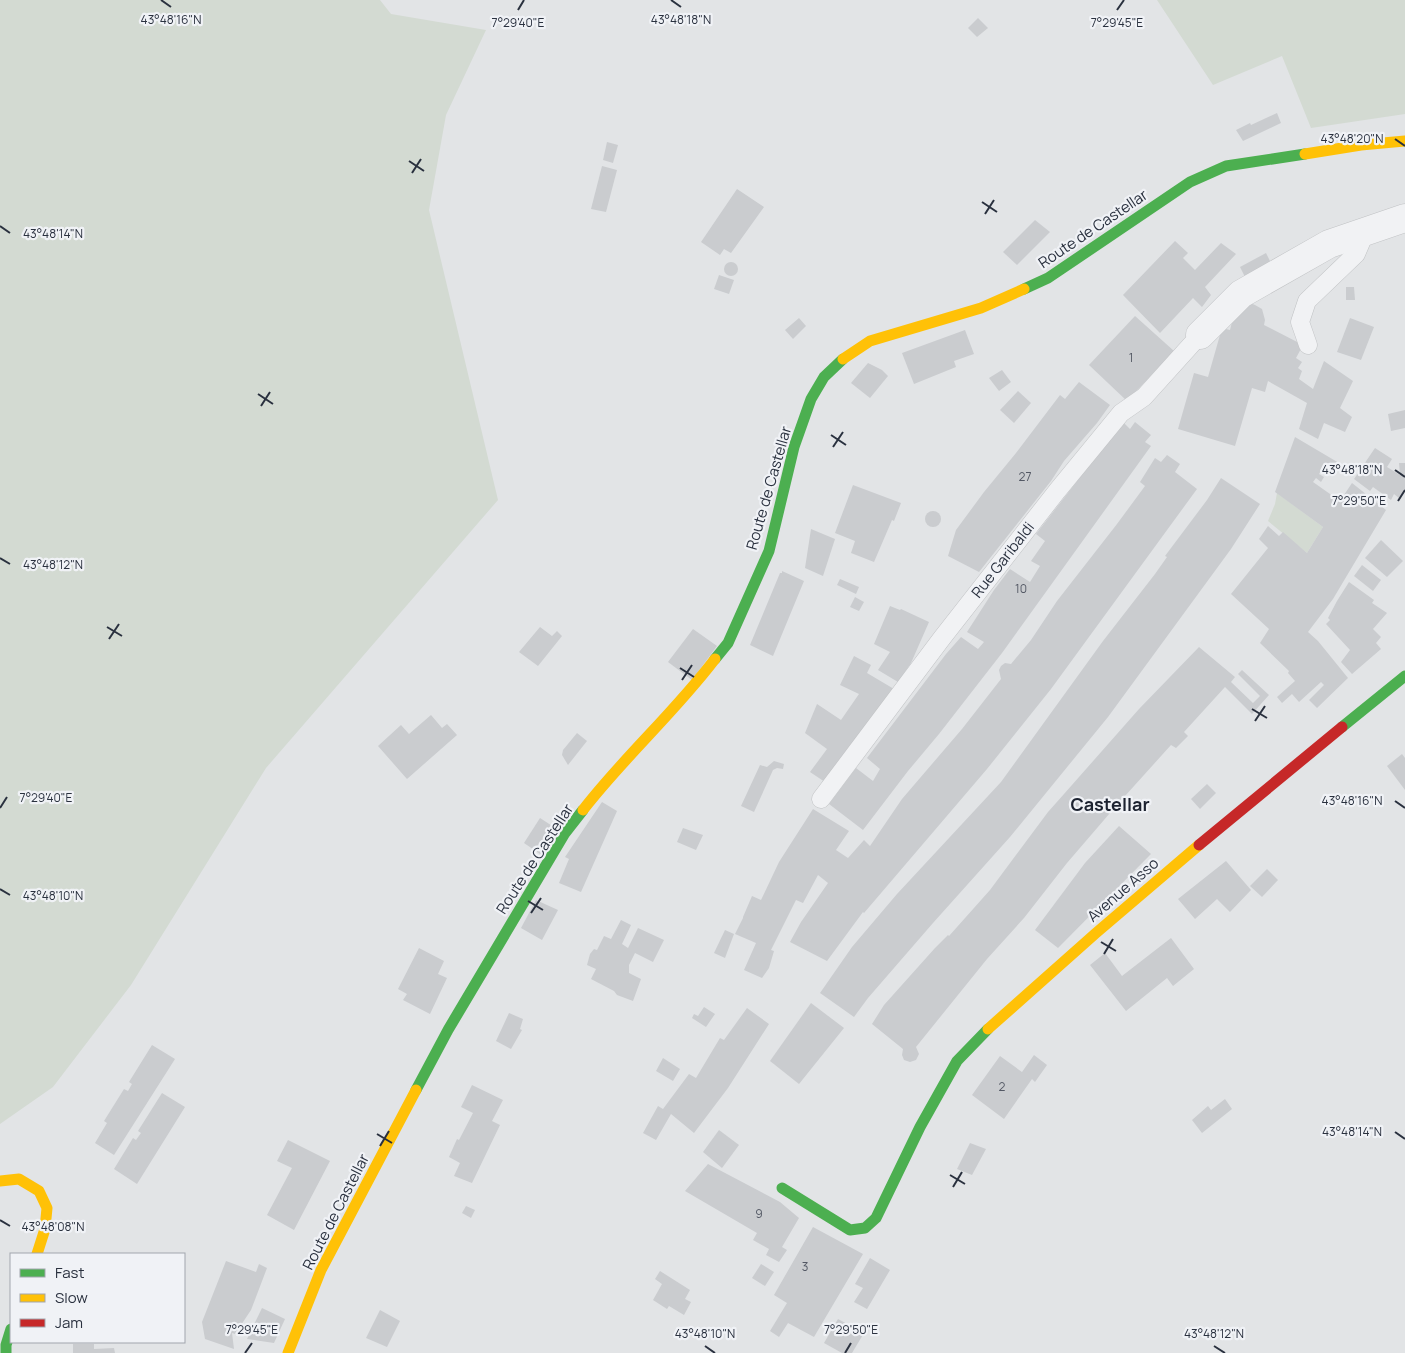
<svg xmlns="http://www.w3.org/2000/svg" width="1405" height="1353" viewBox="0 0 1405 1353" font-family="Manrope,sans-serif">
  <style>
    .green { fill: #d3dad2 }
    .building { fill: #cacccf }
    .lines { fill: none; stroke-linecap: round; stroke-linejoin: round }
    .lane-casing { stroke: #c0c2c4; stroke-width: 19 }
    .street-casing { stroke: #c0c2c4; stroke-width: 29 }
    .lane { stroke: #f1f2f4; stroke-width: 18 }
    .street { stroke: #f1f2f4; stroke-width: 28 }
    .fast { stroke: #4caf50; stroke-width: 11 }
    .slow { stroke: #ffc107; stroke-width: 11 }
    .jam { stroke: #c62828; stroke-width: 11 }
    .ticks { fill: none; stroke: #2a313f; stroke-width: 2 }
    .labels { text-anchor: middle; stroke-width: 4.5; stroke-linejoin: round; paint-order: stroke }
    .number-label { font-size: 12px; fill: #535864 }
    .street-label { font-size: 15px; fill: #2a313f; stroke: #f0f2f6 }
    .quarter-label { font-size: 18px; font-weight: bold; fill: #1c2230; stroke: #f0f2f6 }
    .ticks-label { font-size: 12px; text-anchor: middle; fill: #2a313f; stroke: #f0f2f6; stroke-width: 4.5; stroke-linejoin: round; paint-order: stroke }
  </style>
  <rect width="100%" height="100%" fill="#e2e4e6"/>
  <g class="green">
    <path d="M0,0H380L391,14L486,30L446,115L429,210L498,500L266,768L131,985L53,1087L0,1124Z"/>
    <path d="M1157,0H1405V114L1311,128L1282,56L1213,85Z"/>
    <path d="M1277,493L1323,527L1307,553L1268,521L1275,504Z"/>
  </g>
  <g class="building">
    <path d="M978,18L988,28L977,37L968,28Z"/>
    <path d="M1277,113L1281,123L1243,141L1236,130L1250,123L1251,125Z"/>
    <path d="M607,142L618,145L613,163L603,160Z"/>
    <path d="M602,166L617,170L606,212L591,209Z"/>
    <path d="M737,189L764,207L731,253L724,249L720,255L701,242Z"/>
    <path d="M1035,220L1050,232L1017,265L1003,252Z"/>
    <path d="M1175,241L1188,253L1183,258L1195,270L1221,243L1236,254L1205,287L1211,295L1202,307L1193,298L1160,333L1123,295Z"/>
    <path d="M1266,253L1273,267L1247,281L1240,267Z"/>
    <circle cx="731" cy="269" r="7"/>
    <path d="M719,275L734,280L729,294L714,289Z"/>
    <path d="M1346,287H1354L1355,300H1346Z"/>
    <path d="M1250,303L1255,305L1262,309L1265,320L1264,325L1303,345L1296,358L1302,362L1298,368L1302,371L1299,379L1313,389L1324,361L1353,381L1340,408L1352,417L1345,432L1324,423L1318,439L1299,429L1307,403L1268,381L1265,392L1252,388L1235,446L1178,429L1194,373L1208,377L1222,328L1230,330L1234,314Z"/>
    <path d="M1135,316L1174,351L1127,401L1089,365Z"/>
    <path d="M799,318L806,326L793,339L785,330Z"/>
    <path d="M1350,318L1374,327L1361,360L1337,352Z"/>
    <path d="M965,330L974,354L954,361L956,367L914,384L902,353Z"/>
    <path d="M868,363L882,370L888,376L870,398L851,383Z"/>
    <path d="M1002,370L1011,382L999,391L989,378Z"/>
    <path d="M1079,382L1110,405L1097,423L1064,461L1051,481L979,572L948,556L956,530L984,492L1016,453L1060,395L1065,399Z"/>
    <path d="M1018,391L1031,403L1014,423L1000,410Z"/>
    <path d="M1405,410V428L1391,431L1388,414Z"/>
    <path d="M1123,422L1130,429L1135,422L1151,435L1145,442L1151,446L1002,653L939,734L908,771L863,830L829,804L856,768L873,781L880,769L867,758L946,654L961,637L978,649L984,642L967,632L994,590L1010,569L1030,582L1040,566L1031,561L1045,541L1036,534Z"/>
    <path d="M1295,437L1339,463L1333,473L1323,467L1319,474L1324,477L1321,482L1316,478L1313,482L1340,501L1352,483L1386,510L1333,599L1308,632L1318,641L1348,678L1317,708L1309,700L1324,685L1321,682L1299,702L1292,694L1282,703L1277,697L1295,681L1288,673L1289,671L1260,643L1269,629L1231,594L1268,548L1259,539L1268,526L1279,536L1283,532L1307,553L1323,527L1275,492Z"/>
    <path d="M1375,448L1392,459L1387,467L1400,475L1399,463H1405V491L1399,498L1394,494L1391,500L1373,487L1370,491L1354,479Z"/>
    <path d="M1167,455L1180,464L1175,472L1197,489L1051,689L987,769L864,913L863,912L827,961L790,942L801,922L828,883L818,875L803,903L796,900L771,950L774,951L769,968L762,978L744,970L756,943L735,934L743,918V917L752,896L761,900L779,862L813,809L849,831L836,850L848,858L864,840L870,846L902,799L962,729L1001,679L999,670L1001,666L1005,663L1011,664L1031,640L1057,601L1117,524L1145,486L1140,482L1155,458L1161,462Z"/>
    <path d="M1221,478L1260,504L1231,549L1108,717L1010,837L933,923L868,998L854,1017L820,993L852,947L897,894L1001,782L1103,641L1155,574L1167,557L1165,556L1207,500Z"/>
    <path d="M853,485L901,503L894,521L892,520L874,562L851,553L855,541L835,533Z"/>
    <circle cx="933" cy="519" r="8"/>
    <path d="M811,529L835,539L823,576L805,568Z"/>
    <path d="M1381,540L1403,561L1387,577L1365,558Z"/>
    <path d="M1362,565L1381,580L1373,591L1354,576Z"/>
    <path d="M782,571L804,581L773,656L750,645L780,573H782Z"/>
    <path d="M840,579L859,587L856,594L837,585Z"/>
    <path d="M1349,582L1374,600L1372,603L1387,613L1373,629L1381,637L1376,643L1381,649L1352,674L1341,662L1350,650L1326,624L1330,620L1328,618L1337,601Z"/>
    <path d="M855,597L864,602L859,611L850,607Z"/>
    <path d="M890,606L900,610L901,609L929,622L911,663L898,682L878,670L890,652L874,644Z"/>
    <path d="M540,627L552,636L557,631L562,636L538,666L519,652Z"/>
    <path d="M693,629L717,646L692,680L668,662Z"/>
    <path d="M1199,647L1235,677L1231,682L1253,703L1260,696L1238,674L1242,670L1269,695L1252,714L1225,687L1184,732L1188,736L1176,748L1171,745L1116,806L1067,863L1024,918L987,959L916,1047L919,1054L916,1060L910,1062L904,1060L902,1055L903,1049L872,1024L884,1005L935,948L948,935L949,936L990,890L1048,812L1064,794L1139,709Z"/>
    <path d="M854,656L871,665L867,673L894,689L825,782L810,772L827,749L805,733L817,704L841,720L859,694L840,685Z"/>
    <path d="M431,715L442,728L447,724L457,735L407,779L378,746L401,725L409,734Z"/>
    <path d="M577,733L587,741L568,765L562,755L563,750Z"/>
    <path d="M1402,754L1405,758V790L1387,766Z"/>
    <path d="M774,761L784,764L783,769L777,768L773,770L754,812L741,806L760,765L767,767Z"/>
    <path d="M1207,784L1216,793L1200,809L1191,799Z"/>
    <path d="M602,802L617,811L581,892L559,883L569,859L565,857Z"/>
    <path d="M540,818L560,831L543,856L524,843Z"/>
    <path d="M1119,826L1151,854L1058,948L1035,930L1085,863Z"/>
    <path d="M683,828L703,835L696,850L677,842Z"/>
    <path d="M1226,861L1251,890L1230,912L1217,899L1195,919L1178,899Z"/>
    <path d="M1267,869L1278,880L1262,897L1250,886Z"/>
    <path d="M536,900L558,910L542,940L521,928Z"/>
    <path d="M621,920L631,925L622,944L628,948L638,928L664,940L653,962L635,953L629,965V973L641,979L633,1001L617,995L614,991L591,979L596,969L587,965L590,954L594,949L597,950L604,936L611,939Z"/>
    <path d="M725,930L734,934L725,958L714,953Z"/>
    <path d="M1171,938L1194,969L1173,986L1167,978L1126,1011L1090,965L1105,953L1122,976Z"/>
    <path d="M419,948L444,961L438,974L447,978L430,1014L403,1000L407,994L398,989Z"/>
    <path d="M811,1003L844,1028L799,1084L770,1061Z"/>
    <path d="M704,1007L715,1014L706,1027L692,1018L694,1014L698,1016Z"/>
    <path d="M747,1008L769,1024L728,1088L694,1133L671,1114L656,1140L643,1133L658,1106L663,1109L689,1074L696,1078L720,1038L724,1040Z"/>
    <path d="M509,1013L523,1019L520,1029L522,1030L511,1049L496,1041Z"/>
    <path d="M152,1045L175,1059L114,1155L95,1143L107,1123L104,1121L124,1089L128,1091L132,1084L129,1082Z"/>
    <path d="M1034,1055L1047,1065L1035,1082L1032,1079L1004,1119L972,1095L1000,1056L1022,1072Z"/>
    <path d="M663,1058L680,1069L673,1081L656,1071Z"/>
    <path d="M472,1085L503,1100L492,1121L500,1125L472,1183L454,1176L460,1163L449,1157L457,1139L459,1140L473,1113L461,1107Z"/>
    <path d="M162,1093L185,1107L137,1184L114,1169L133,1138L136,1140L141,1133L138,1131Z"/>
    <path d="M1225,1099L1232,1109L1202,1133L1192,1120L1208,1106L1211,1110Z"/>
    <path d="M719,1130L739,1145L722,1168L703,1152Z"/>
    <path d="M288,1140L330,1161L294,1230L267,1215L292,1168L277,1161Z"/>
    <path d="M970,1143L986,1149L972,1175L957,1169Z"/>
    <path d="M708,1164L780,1202L799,1218L782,1247L787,1250L779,1262L766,1255L769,1249L753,1240L757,1233L685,1191Z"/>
    <path d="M466,1206L475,1210L471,1218L462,1213Z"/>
    <path d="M813,1227L863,1254L814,1337L788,1323L779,1337L770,1331L787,1303L774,1295Z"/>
    <path d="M870,1258L890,1270L867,1309L854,1302L863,1288L855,1284Z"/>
    <path d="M226,1261L256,1272L259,1264L267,1268L251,1310L235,1334L232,1333L234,1349L205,1339L202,1322Z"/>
    <path d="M761,1264L774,1272L765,1286L752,1278Z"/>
    <path d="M660,1271L690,1290L685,1299L691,1302L684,1315L669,1306L667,1309L653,1300L662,1284L655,1279Z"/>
    <path d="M262,1308L285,1319L274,1343L247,1339Z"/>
    <path d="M380,1310L400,1321L387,1347L366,1338Z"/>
    <path d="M838,1319L864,1333L852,1353H842L824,1343Z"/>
    <path d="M73,1344H94V1349L114,1348L115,1353H73Z"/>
  </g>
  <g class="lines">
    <g class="lane-casing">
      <g id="lane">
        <path d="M1308,345L1300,322L1307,301L1356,254L1365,233"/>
        <path d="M821,799L942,638L1057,491L1121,413L1144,397L1200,335"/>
      </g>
    </g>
    <g class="street-casing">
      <path id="street" d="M1200,335L1241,294L1329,244L1405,218"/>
    </g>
    <use href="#lane" class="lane"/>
    <use href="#street" class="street"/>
    <g class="fast">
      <path d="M1024,289L1048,278L1190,182L1226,166L1305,154"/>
      <path d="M715,659L728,643L769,551L794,447L811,399L824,377L843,359"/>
      <path d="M1342,727L1405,676"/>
      <path d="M416,1090L448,1030L565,833L583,810"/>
      <path d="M782,1188L850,1230L865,1228L876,1218L920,1127L957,1061L988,1029"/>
      <path d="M6,1353V1345L11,1329"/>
    </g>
    <g class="slow">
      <path d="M1305,154L1361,145L1405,141"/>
      <path d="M843,359L870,341L981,308L1024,289"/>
      <path d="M583,810C624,757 674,713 715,659"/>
      <path d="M988,1029L1096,933L1199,845"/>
      <path d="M0,1181L19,1179L39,1191L47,1208L45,1229L37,1254"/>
      <path d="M288,1353L321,1270L416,1090"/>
    </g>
    <path class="jam" d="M1199,845L1342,727"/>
  </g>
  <path class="ticks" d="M161,0L171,7M671,0L681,7M518,10L524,0M1117,10L1124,0M1395,139L1405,146M409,161L424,171M412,173L421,159M982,202L997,212M985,214L994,200M0,226L10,233M258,394L273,404M261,406L270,392M831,435L846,445M833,447L843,432M1395,470L1405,477M1398,501L1405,490M0,558L10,564M107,627L122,636M109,639L119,624M680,668L694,677M682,680L692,665M1252,709L1267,718M1255,721L1265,706M1395,801L1405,808M0,808L7,797M0,889L10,895M528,901L543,910M531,913L541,898M1101,942L1116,951M1104,954L1113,939M1395,1132L1405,1139M377,1134L392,1143M380,1146L389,1131M950,1175L965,1184M953,1187L962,1172M0,1220L10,1226M705,1346L715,1353M1214,1346L1225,1353M245,1353L252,1343M845,1353L851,1343"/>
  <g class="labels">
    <g class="number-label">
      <text x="1131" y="362">1</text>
      <text x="1025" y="481">27</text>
      <text x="1021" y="593">10</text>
      <text x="1002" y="1091">2</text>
      <text x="759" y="1218">9</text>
      <text x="805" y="1271">3</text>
    </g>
    <g class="street-label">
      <text transform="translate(1093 229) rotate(-34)" y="5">Route de Castellar</text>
      <text transform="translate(769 488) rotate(-74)" y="5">Route de Castellar</text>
      <text transform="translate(1003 560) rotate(-52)" y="5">Rue Garibaldi</text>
      <text transform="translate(535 859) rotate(-57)" y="5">Route de Castellar</text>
      <text transform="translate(1123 890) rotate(-41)" y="5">Avenue Asso</text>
      <text transform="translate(336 1212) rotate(-63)" y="5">Route de Castellar</text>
    </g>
    <g class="quarter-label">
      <text x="1110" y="811">Castellar</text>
    </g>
  </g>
  <g class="ticks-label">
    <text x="171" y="24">43°48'16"N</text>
    <text x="681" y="24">43°48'18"N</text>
    <text x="518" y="27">7°29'40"E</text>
    <text x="1117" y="27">7°29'45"E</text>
    <text x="1352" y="143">43°48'20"N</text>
    <text x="53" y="238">43°48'14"N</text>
    <text x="1352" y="474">43°48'18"N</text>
    <text x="1359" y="505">7°29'50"E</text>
    <text x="53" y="569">43°48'12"N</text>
    <text x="46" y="802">7°29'40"E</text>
    <text x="1352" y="805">43°48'16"N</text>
    <text x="53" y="900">43°48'10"N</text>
    <text x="1352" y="1136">43°48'14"N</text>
    <text x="53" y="1231">43°48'08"N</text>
    <text x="252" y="1334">7°29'45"E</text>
    <text x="851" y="1334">7°29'50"E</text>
    <text x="705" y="1338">43°48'10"N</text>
    <text x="1214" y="1338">43°48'12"N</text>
  </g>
  <rect x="10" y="1253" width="175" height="90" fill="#f0f2f6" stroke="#a1a5ad"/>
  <rect x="20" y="1269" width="25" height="8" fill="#4caf50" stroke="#a1a5ad"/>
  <text x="55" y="1278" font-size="15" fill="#2a313f">Fast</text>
  <rect x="20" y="1294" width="25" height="8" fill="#ffc107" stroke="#a1a5ad"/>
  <text x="55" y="1303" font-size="15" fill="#2a313f">Slow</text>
  <rect x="20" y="1319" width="25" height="8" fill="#c62828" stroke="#a1a5ad"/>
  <text x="55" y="1328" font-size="15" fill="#2a313f">Jam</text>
</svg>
